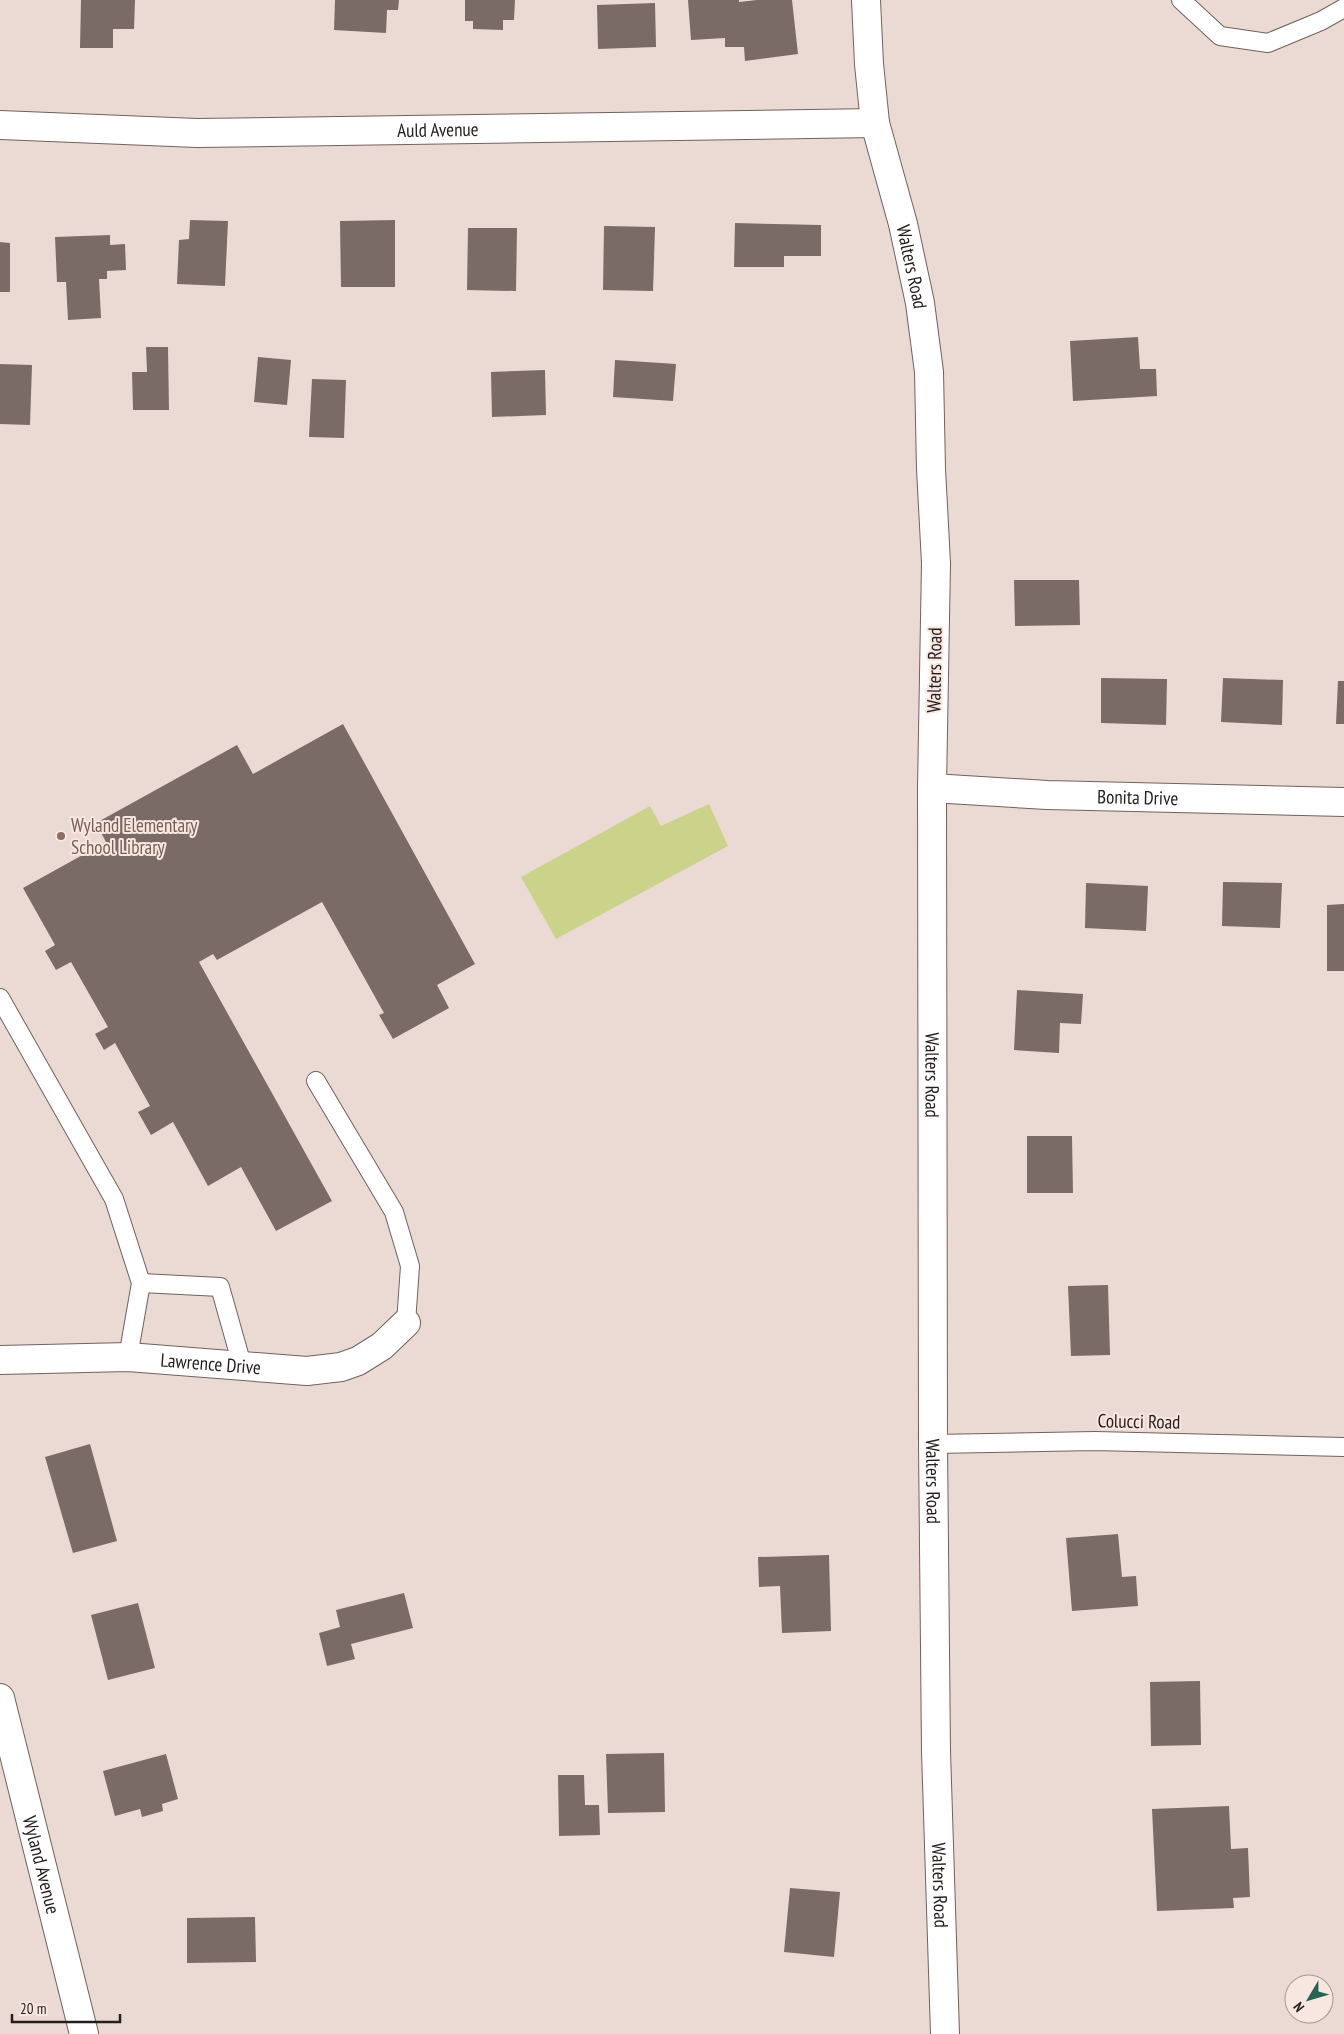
<svg xmlns="http://www.w3.org/2000/svg" width="1344" height="2034" viewBox="0 0 1344 2034" font-family="'PT Sans Narrow',sans-serif">
  <style>
    .green { fill: #cbd38a }
    .building { fill: #7a6b66 }
    .lines { fill: none; stroke-linecap: round; stroke-linejoin: round }
    .lane-casing { stroke: #70625c; stroke-width: 20 }
    .street-casing { stroke: #70625c; stroke-width: 30 }
    .lane { stroke: #fff; stroke-width: 18 }
    .street { stroke: #fff; stroke-width: 28 }
    .education-dot { fill: #8d6e63; stroke: #f8e7e1; stroke-width: 2 }
    .labels { text-anchor: middle; stroke-width: 4; stroke-linejoin: round; paint-order: stroke }
    .street-label { font-size: 19px; fill: #231d1b; stroke: #f8e7e1 }
    .education-label { font-size: 19px; fill: #785e54; stroke: #f8e7e1; text-anchor: start }
  </style>
  <rect width="100%" height="100%" fill="#ebdad4"/>
  <path class="green" d="M709,804L728,846L556,939L521,877L650,806L661,826Z"/>
  <g class="building">
    <path d="M81,0H135L134,29H113V48H80Z"/>
    <path d="M335,0H399L398,10H387L386,33L334,30Z"/>
    <path d="M465,0H515L514,20H503V30L473,29V21H465Z"/>
    <path d="M688,0H739V2L757,0H792L798,54L745,61L744,47H725V38L691,40Z"/>
    <path d="M655,3L656,47L598,49L597,5Z"/>
    <path d="M190,220L228,221L225,286L177,284L179,240L189,239Z"/>
    <path d="M395,220V287H341L340,221Z"/>
    <path d="M735,223L821,225V256H784V267H734Z"/>
    <path d="M604,226L655,227L653,291L603,290Z"/>
    <path d="M468,228H517L516,291L467,290Z"/>
    <path d="M110,235V245L125,244L126,270L107,271V279H99L101,318L68,320L66,282H57L55,237Z"/>
    <path d="M0,242L10,243V292H0Z"/>
    <path d="M1138,337L1140,369H1156L1157,396L1073,401L1070,341Z"/>
    <path d="M146,347H168L169,410H133L132,372H147Z"/>
    <path d="M258,357L291,360L287,405L254,402Z"/>
    <path d="M615,360L676,364L673,401L613,397Z"/>
    <path d="M0,364L32,365L30,425L0,424Z"/>
    <path d="M545,370L546,415L492,417L491,372Z"/>
    <path d="M312,379L346,380L344,438L309,437Z"/>
    <path d="M1014,580H1079L1080,625L1015,626Z"/>
    <path d="M1101,678L1167,679L1166,725L1101,723Z"/>
    <path d="M1223,678L1283,680L1282,725L1221,722Z"/>
    <path d="M1338,681H1344V724H1336Z"/>
    <path d="M343,724L475,964L437,985L449,1008L393,1039L379,1015L384,1013L322,902L217,960L213,954L199,962L332,1201L276,1231L241,1167L208,1186L173,1122L151,1135L138,1112L150,1106L115,1043L104,1050L95,1034L108,1027L71,962L56,970L45,951L55,945L23,888L106,842L96,823L237,745L253,774Z"/>
    <path d="M1223,882L1282,883L1280,928L1222,926Z"/>
    <path d="M1086,883L1148,886L1146,931L1085,928Z"/>
    <path d="M1344,904V971H1327V905Z"/>
    <path d="M1017,990L1083,994L1081,1024L1060,1023L1059,1053L1014,1050Z"/>
    <path d="M1027,1136H1072L1073,1193H1027Z"/>
    <path d="M1108,1285L1110,1355L1071,1356L1068,1286Z"/>
    <path d="M90,1444L117,1541L73,1553L45,1457Z"/>
    <path d="M1118,1534L1122,1577L1136,1576L1138,1606L1072,1611L1066,1538Z"/>
    <path d="M829,1555L831,1631L782,1633L780,1586L759,1587L758,1557Z"/>
    <path d="M404,1593L413,1628L351,1644L355,1659L327,1666L319,1633L340,1627L336,1610Z"/>
    <path d="M138,1603L155,1668L108,1680L91,1615Z"/>
    <path d="M1200,1681L1201,1745L1151,1746L1150,1682Z"/>
    <path d="M664,1753L665,1812L608,1813L606,1754Z"/>
    <path d="M166,1754L178,1799L162,1804L163,1811L142,1817L140,1809L115,1816L103,1771Z"/>
    <path d="M558,1775H584L585,1805H599L600,1835L559,1836Z"/>
    <path d="M1229,1806L1231,1849L1248,1848L1250,1897L1233,1898L1234,1908L1157,1911L1152,1809Z"/>
    <path d="M790,1888L840,1892L834,1957L784,1952Z"/>
    <path d="M255,1917L256,1962L187,1963V1918Z"/>
  </g>
  <g class="lines">
    <g class="lane-casing">
      <g id="lane">
        <path d="M1181,0L1220,36L1268,43L1321,21L1344,8"/>
        <path d="M0,998L114,1199L141,1283L128,1357"/>
        <path d="M316,1081L394,1212L410,1266L406,1323"/>
        <path d="M141,1283L220,1287L242,1365"/>
        <path d="M933,1444L1095,1441L1344,1447"/>
      </g>
    </g>
    <g class="street-casing">
      <g id="street">
        <path id="s1" d="M866,0L869,64L875,123L903,224L920,303L929,372L931,469L936,563L932,788L933,1444L936,1751L945,2034"/>
        <path id="s2" d="M0,125L197,133L875,123"/>
        <path id="s3" d="M932,788L1047,795L1344,802"/>
        <path id="s4" d="M0,1360L128,1357L307,1371L341,1367L358,1361L382,1346L406,1323"/>
        <path id="s5" d="M0,1698L84,2034"/>
      </g>
    </g>
    <use href="#lane" class="lane"/>
    <use href="#street" class="street"/>
  </g>
  <circle class="education-dot" cx="61" cy="836" r="5"/>
  <g class="labels">
    <g class="street-label">
      <text dy="7" stroke="none"><textPath href="#s2" startOffset="438">Auld Avenue</textPath></text>
      <text dy="7" stroke="none"><textPath href="#s1" startOffset="272">Walters Road</textPath></text>
      <text transform="translate(934 670) rotate(-89)" y="7">Walters Road</text>
      <text dy="7" stroke="none"><textPath href="#s3" startOffset="206">Bonita Drive</textPath></text>
      <text dy="7" stroke="none"><textPath href="#s1" startOffset="1082">Walters Road</textPath></text>
      <text dy="7" stroke="none"><textPath href="#s4" startOffset="211">Lawrence Drive</textPath></text>
      <text transform="translate(1139 1421) rotate(1)" y="7">Colucci Road</text>
      <text dy="7" stroke="none"><textPath href="#s1" startOffset="1488">Walters Road</textPath></text>
      <text dy="7" stroke="none"><textPath href="#s5" startOffset="172">Wyland Avenue</textPath></text>
      <text dy="7" stroke="none"><textPath href="#s1" startOffset="1892">Walters Road</textPath></text>
    </g>
    <g class="education-label">
      <text x="71" y="832">Wyland Elementary<tspan x="71" dy="22">School Library</tspan></text>
    </g>
  </g>
  <g transform="translate(1309 1999) rotate(232)"><circle r="24" fill="#f8e7e1" stroke="#a39692"/>
  <path d="M0-4L9 19L0 12L-9 19Z" fill="#256450"/>
  <text y="-8" font-size="14" font-weight="bold" text-anchor="middle" fill="#231d1b">N</text>
  </g>
  <path d="M12 2014v8h108v-8" fill="none" stroke="#231d1b" stroke-width="2.5"/>
  <text x="20" y="2014" font-size="15" fill="#231d1b" stroke="#f8e7e1" stroke-width="4" paint-order="stroke">20 m</text>
</svg>
